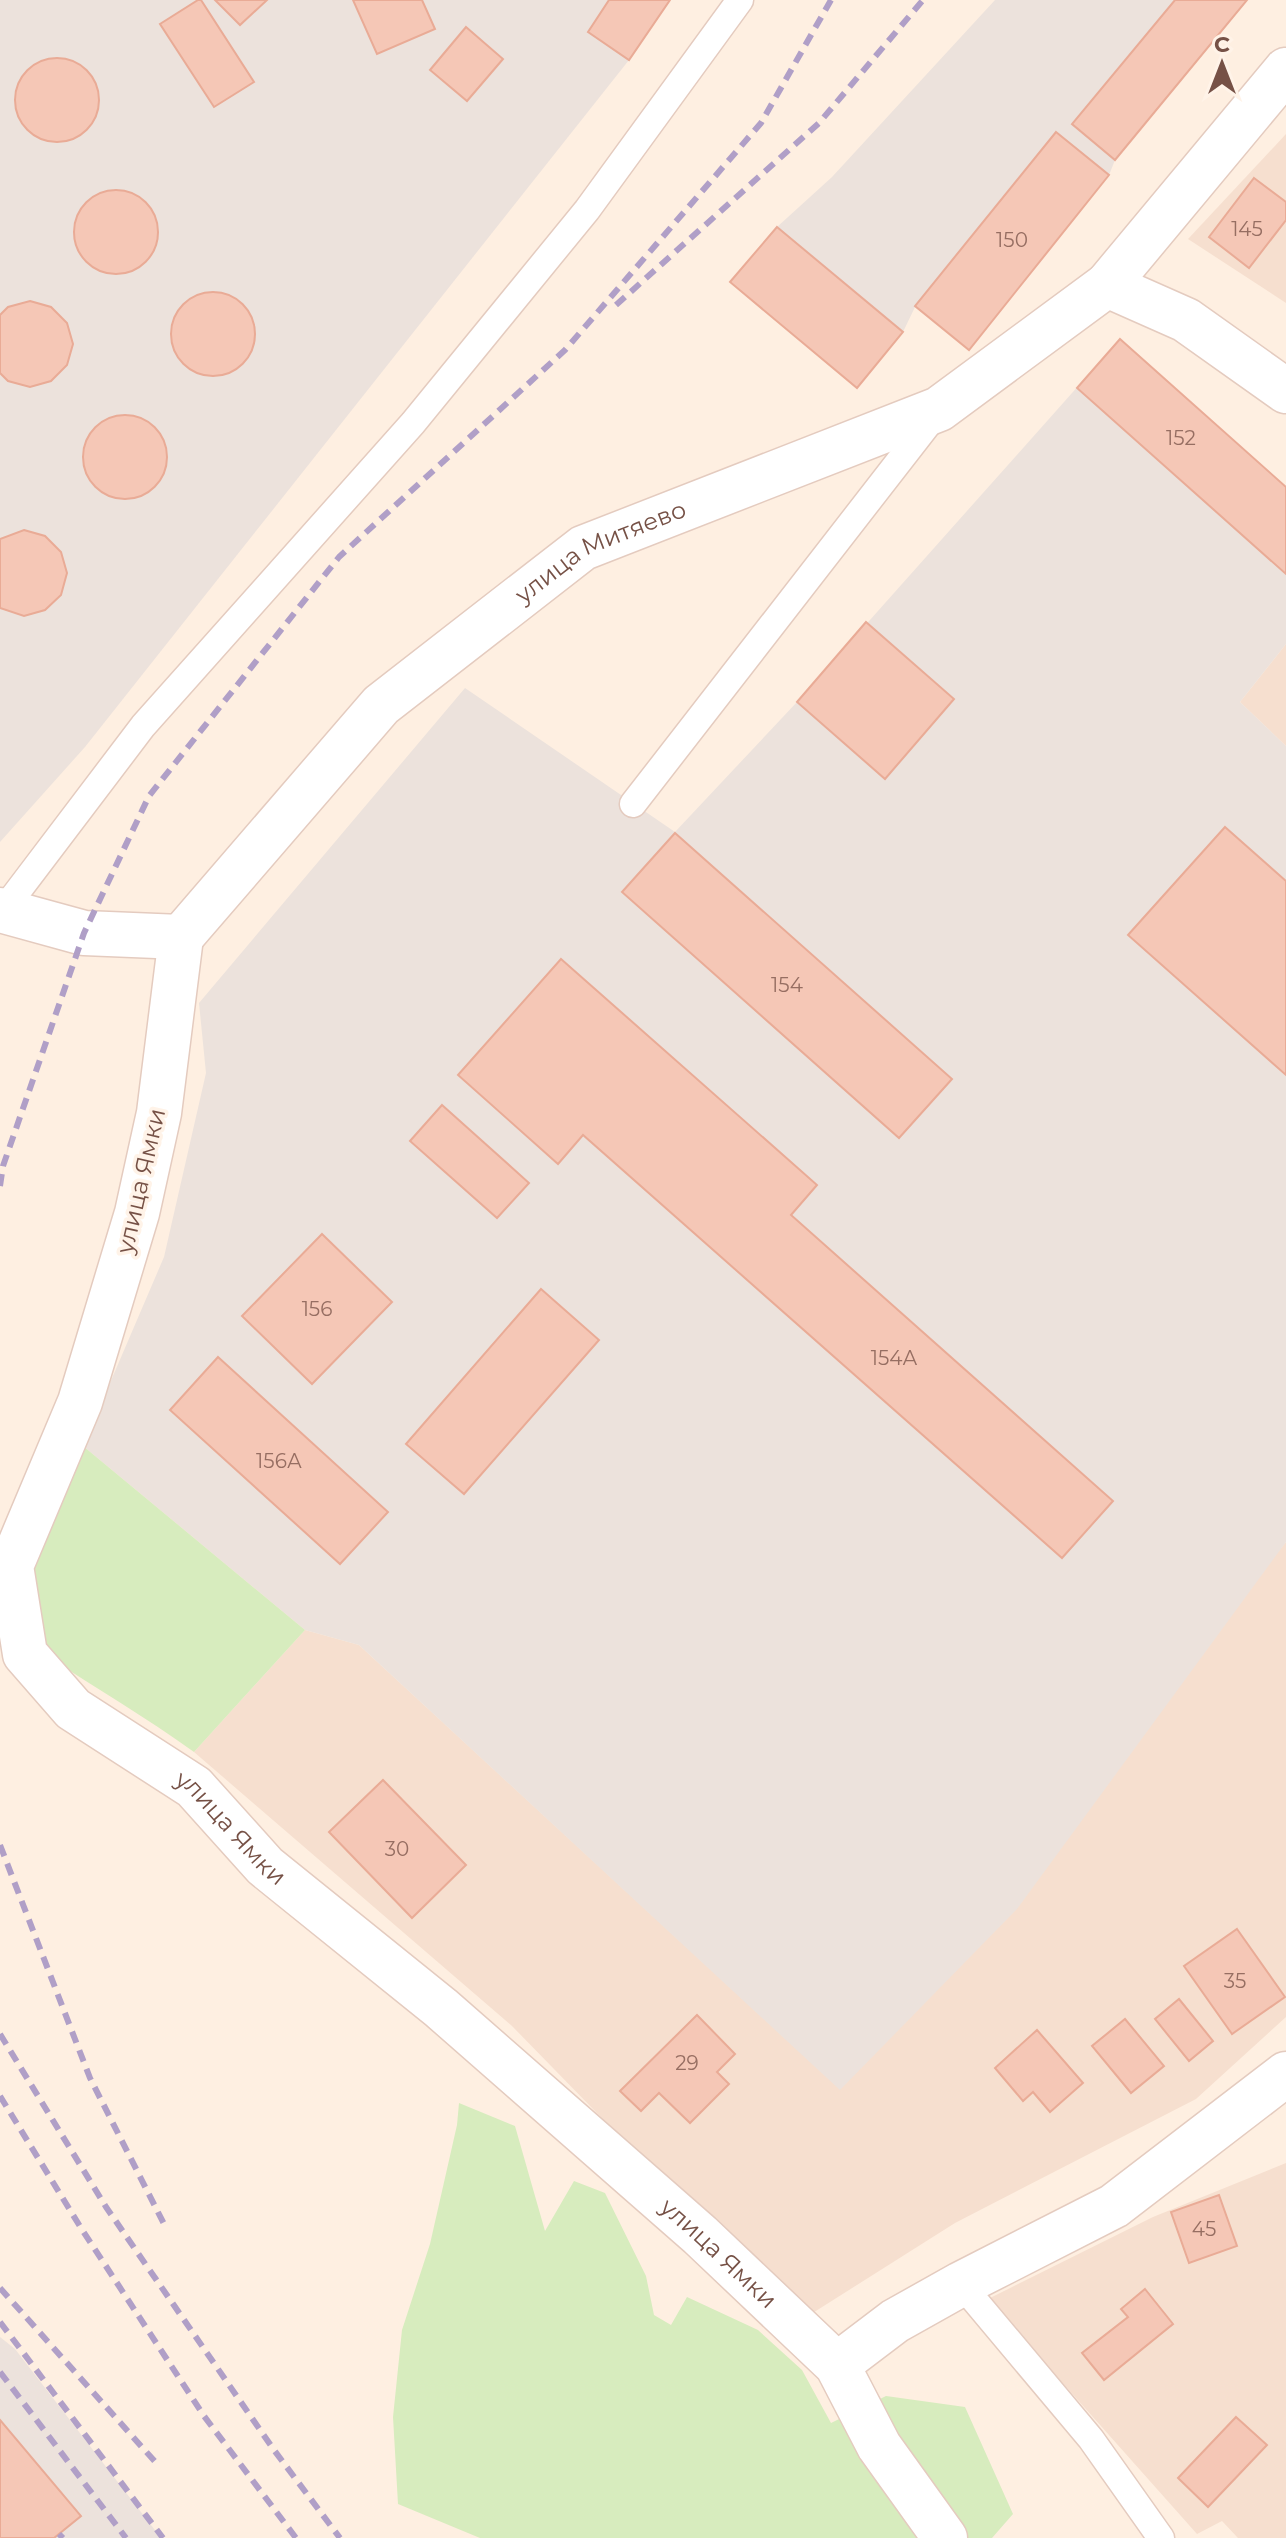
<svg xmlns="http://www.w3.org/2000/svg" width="1286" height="2538" viewBox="0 0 1286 2538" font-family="Montserrat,sans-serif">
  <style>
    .residential { fill: #f6dfcf }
    .industrial { fill: #ece2dc }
    .green { fill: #d7ecbe }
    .building { fill: #f5c7b6; stroke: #e9ab96; stroke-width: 2 }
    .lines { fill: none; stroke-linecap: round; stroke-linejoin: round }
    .service-casing { stroke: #e4cbbf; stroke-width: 29 }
    .minor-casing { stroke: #e4cbbf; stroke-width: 47 }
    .service { stroke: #fff; stroke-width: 26 }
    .minor { stroke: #fff; stroke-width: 44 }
    .rail { stroke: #b09fc7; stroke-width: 6; stroke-dasharray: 12 8; stroke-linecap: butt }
    .labels { text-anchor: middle; stroke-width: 7; stroke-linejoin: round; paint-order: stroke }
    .number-label { font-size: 20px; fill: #966e62 }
    .street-label { font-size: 24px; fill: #765146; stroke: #fff3e8 }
  </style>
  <rect width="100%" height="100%" fill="#feefe1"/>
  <g class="residential">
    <path d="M1286,134V303L1188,239Z"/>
    <path d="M1286,644V746L1240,702Z"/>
    <path d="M1286,1542V2017L1196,2099L955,2223L800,2321L512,2026L194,1752L305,1630L359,1645L840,2089Z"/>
    <path d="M1286,2163V2538H1238L1222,2521L1197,2534L988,2299L1153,2217Z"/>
  </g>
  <g class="industrial">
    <path d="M0,0H670L629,60L85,747L0,842Z"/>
    <path d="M995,0H1247L1115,160L1109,175L969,350L915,307L903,332L857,388L730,282L777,227L832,177Z"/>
    <path d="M1120,339L1286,487V644L1240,702L1286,746V1542L1017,1909L840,2090L359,1645L305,1630L83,1446L164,1257L206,1073L199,1003L465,688L675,832L797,702Z"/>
    <path d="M0,2337L15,2349L161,2538H0Z"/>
  </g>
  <g class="green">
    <path d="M83,1446L305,1630L194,1752C146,1717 95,1688 46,1655L24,1534Z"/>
    <path d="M459,2103L515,2126L545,2231L574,2181L605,2193L646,2276L654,2315L671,2325L687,2297L758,2330L802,2370L831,2423L886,2396L965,2407L1013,2514L992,2538H480L398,2504L393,2417L402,2330L430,2244L457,2125Z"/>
  </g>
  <g class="building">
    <path d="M198,0H201L254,82L214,107L160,24Z"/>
    <path d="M215,0H267L240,25Z"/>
    <path d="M353,0H422L435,29L377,54Z"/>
    <path d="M609,0H670L629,60L588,32Z"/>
    <path d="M1175,0H1247L1115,160L1072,124Z"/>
    <path d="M466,27L503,59L467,101L430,70Z"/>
    <circle cx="57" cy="100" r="42"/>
    <path d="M1056,132L1109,175L969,350L915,306Z"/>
    <path d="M1254,178L1286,202V220L1249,268L1209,237Z"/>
    <circle cx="116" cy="232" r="42"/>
    <path d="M777,227L903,332L857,388L730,282Z"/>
    <circle cx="213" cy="334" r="42"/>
    <path d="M30,301L51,307L67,323L73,344L67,365L51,381L30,387L8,381L0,373V315L8,307Z"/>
    <path d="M1120,339L1286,487V574L1077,388Z"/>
    <circle cx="125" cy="457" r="42"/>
    <path d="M24,530L45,536L61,552L67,573L61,595L45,610L24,616L0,608V539Z"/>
    <path d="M866,622L954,699L885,779L797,702Z"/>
    <path d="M1225,827L1286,881V1075L1128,935Z"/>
    <path d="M675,833L952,1079L899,1138L622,892Z"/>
    <path d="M561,959L817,1185L791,1215L1113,1501L1062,1558L583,1135L558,1164L458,1075Z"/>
    <path d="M442,1105L529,1183L497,1218L410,1141Z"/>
    <path d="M322,1234L392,1302L312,1384L242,1316Z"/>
    <path d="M541,1289L599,1340L464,1494L406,1444Z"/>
    <path d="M218,1357L388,1512L340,1564L170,1410Z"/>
    <path d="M383,1780L466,1865L412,1918L329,1832Z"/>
    <path d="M1237,1929L1285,1997L1232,2034L1184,1966Z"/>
    <path d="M1179,1999L1213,2041L1189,2061L1155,2019Z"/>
    <path d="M697,2015L735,2054L717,2072L729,2084L690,2123L659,2093L641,2111L620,2091Z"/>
    <path d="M1125,2019L1164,2066L1131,2093L1092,2046Z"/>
    <path d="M1037,2030L1083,2083L1050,2112L1033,2092L1023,2101L995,2068Z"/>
    <path d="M1219,2195L1237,2246L1189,2263L1171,2212Z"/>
    <path d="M1145,2289L1173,2324L1104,2380L1082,2353L1128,2317L1121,2309Z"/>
    <path d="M1236,2417L1267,2445L1208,2507L1178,2478Z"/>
    <path d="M0,2420L81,2516L54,2538H0Z"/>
  </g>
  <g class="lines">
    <g class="service-casing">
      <g id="service">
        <path d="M633,804L935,415"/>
        <path d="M2,912L143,726L413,423L587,210L740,0"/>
        <path d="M961,2284L1091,2439L1161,2538"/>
      </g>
    </g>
    <g class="minor-casing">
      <g id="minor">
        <path d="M1107,285L1286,70"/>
        <path d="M0,910L84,933L181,937"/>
        <path id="s1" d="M181,937L159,1113L137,1213L80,1402L11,1566L25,1654L73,1709L194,1787L265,1866L441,2008L700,2235L837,2365L879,2446L945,2538"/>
        <path id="s2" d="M181,937L381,705L583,548L939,409L1107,285L1186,320L1286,391"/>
        <path d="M837,2365L895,2321L961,2284L1114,2206L1286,2074"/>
      </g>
    </g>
    <use href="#service" class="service"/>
    <use href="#minor" class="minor"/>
    <g class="rail">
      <path d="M616,305L819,123L923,0"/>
      <path d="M0,1186L3,1166L84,933L149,796L339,557L565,350L761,123L831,0"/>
      <path d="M0,1845L90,2078L165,2226"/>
      <path d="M0,2034L106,2207L274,2450L340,2538"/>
      <path d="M0,2096L81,2228L204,2416L296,2538"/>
      <path d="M0,2288L158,2465"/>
      <path d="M0,2322L163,2538"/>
      <path d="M0,2372L126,2538"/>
      <path d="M59,2534L63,2538"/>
    </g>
  </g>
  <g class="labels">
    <g class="number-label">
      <text x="1247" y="236">145</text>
      <text x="1012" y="247">150</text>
      <text x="1181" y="445">152</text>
      <text x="787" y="992">154</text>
      <text x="317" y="1316">156</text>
      <text x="894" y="1365">154А</text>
      <text x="279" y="1468">156А</text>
      <text x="397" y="1856">30</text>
      <text x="1235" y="1988">35</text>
      <text x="687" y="2070">29</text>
      <text x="1204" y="2236">45</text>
    </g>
    <g class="street-label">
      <text dy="8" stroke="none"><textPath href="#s2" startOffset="576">улица Митяево</textPath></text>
      <text transform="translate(141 1181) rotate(-77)" y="8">улица Ямки</text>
      <text dy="8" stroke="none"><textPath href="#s1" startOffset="1016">улица Ямки</textPath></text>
      <text dy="8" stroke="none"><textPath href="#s1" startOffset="1664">улица Ямки</textPath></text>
    </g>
  </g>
  <g transform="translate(1222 64)" stroke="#fff3e8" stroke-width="6" paint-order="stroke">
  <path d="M0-6L14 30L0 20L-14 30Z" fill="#765146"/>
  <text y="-12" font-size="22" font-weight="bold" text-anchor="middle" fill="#765146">С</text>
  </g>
</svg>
